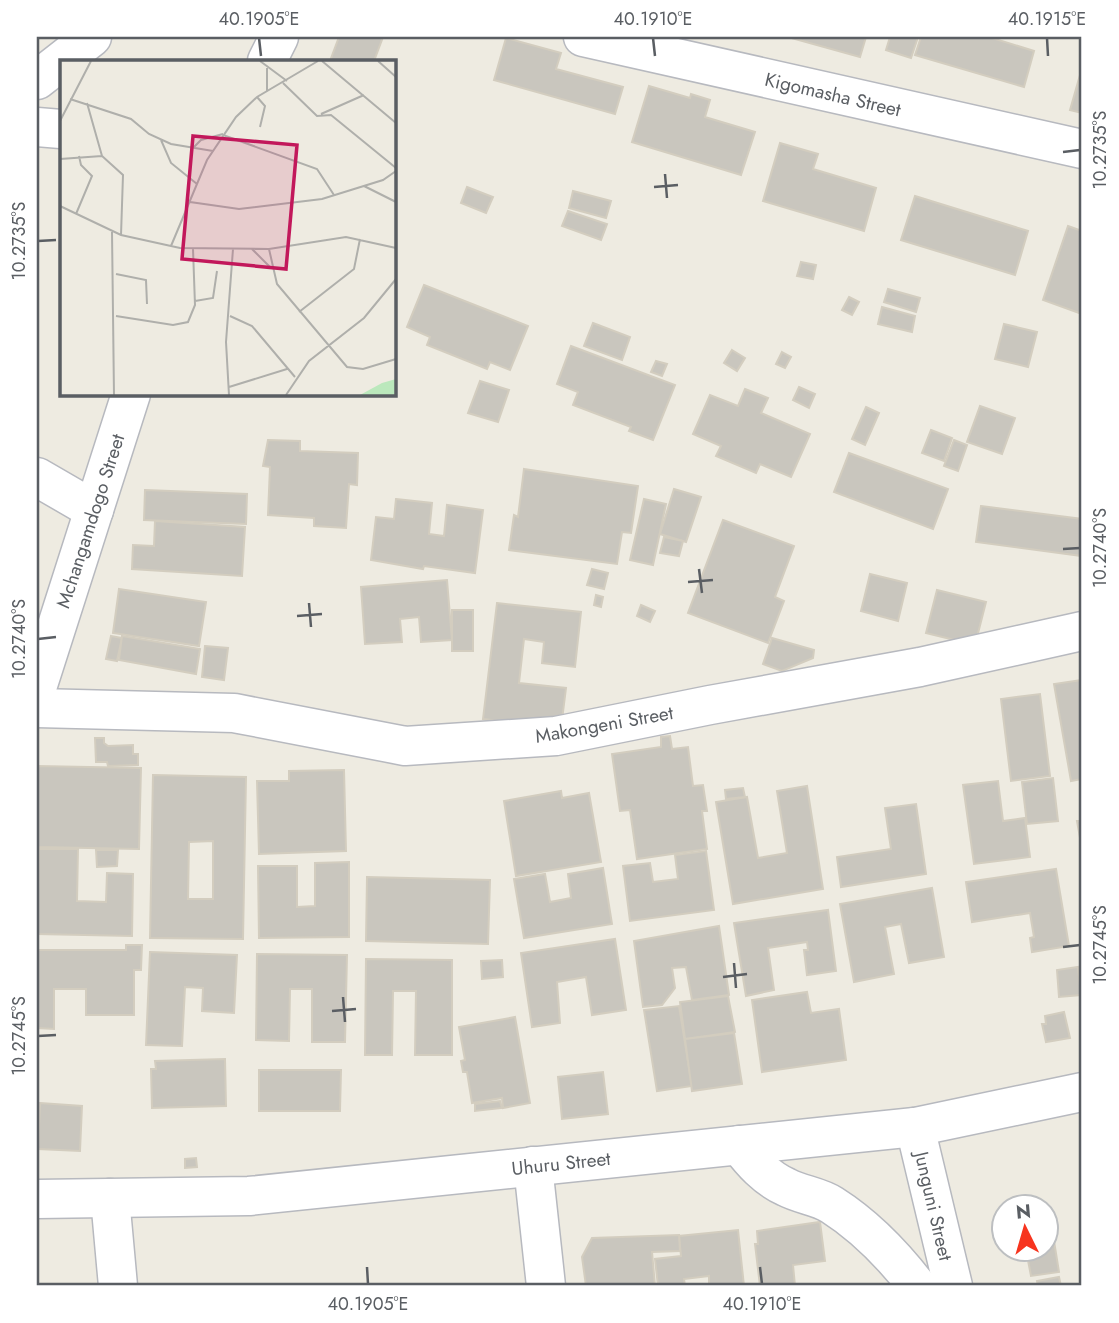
<svg xmlns="http://www.w3.org/2000/svg" width="1119" height="1323" viewBox="0 0 1119 1323" font-family="Jost,sans-serif">
  <style>
    .building { fill: #c9c6be; stroke: #d3cdbf; stroke-width: 2; fill-rule: evenodd }
    .lines { fill: none; stroke-linecap: round; stroke-linejoin: round }
    .street-casing { stroke: #b7b9bf; stroke-width: 41 }
    .street { stroke: #fff; stroke-width: 38 }
    .ticks { fill: none; stroke: #5a5e63; stroke-width: 2.5 }
    .labels { text-anchor: middle; stroke-width: 7; stroke-linejoin: round; paint-order: stroke }
    .street-label { font-size: 19px; fill: #5a5e63; stroke: #fff }
    .inset-road { fill: none; stroke: #afafab; stroke-width: 2 }
    .view { fill: #c2185b; fill-opacity: 0.15; stroke: #c2185b; stroke-width: 3.5 }
    .inset-edge { fill: none; stroke: #5a5e63; stroke-width: 3.5 }
    .neatline { fill: none; stroke: #5a5e63; stroke-width: 2.5 }
    .ticks-label { font-size: 18px; text-anchor: middle; fill: #5a5e63 }
  </style>
  <rect width="100%" height="100%" fill="#eeebe1"/>
  <g class="building">
    <path d="M339,37H383L374,61H330Z"/>
    <path d="M788,37H866L860,57Z"/>
    <path d="M890,37H918L911,58L886,50Z"/>
    <path d="M921,37H989L1034,51L1024,87L915,55Z"/>
    <path d="M506,38L561,53L556,69L623,87L615,114L494,80Z"/>
    <path d="M1082,68V113L1070,110Z"/>
    <path d="M649,86L690,98L691,94L710,100L705,117L755,132L741,175L632,142Z"/>
    <path d="M780,143L818,154L813,169L876,188L864,231L763,201Z"/>
    <path d="M467,187L493,197L486,213L461,203Z"/>
    <path d="M573,191L611,201L606,218L569,208Z"/>
    <path d="M915,196L1028,231L1015,275L901,240Z"/>
    <path d="M568,211L607,224L601,240L562,226Z"/>
    <path d="M1068,226L1082,231V314L1043,300Z"/>
    <path d="M801,262L816,265L813,279L797,276Z"/>
    <path d="M424,285L528,326L510,370L490,362L487,369L427,345L430,337L407,327Z"/>
    <path d="M888,289L920,298L916,312L884,302Z"/>
    <path d="M849,297L859,302L852,315L842,310Z"/>
    <path d="M882,307L915,316L912,332L878,324Z"/>
    <path d="M593,323L630,337L622,360L584,346Z"/>
    <path d="M1004,324L1037,332L1028,367L995,359Z"/>
    <path d="M571,346L675,385L653,440L629,431L631,427L573,405L578,392L557,384Z"/>
    <path d="M732,350L745,358L737,371L724,363Z"/>
    <path d="M782,352L791,357L785,368L776,364Z"/>
    <path d="M656,361L667,364L662,376L651,372Z"/>
    <path d="M480,381L509,390L498,422L468,413Z"/>
    <path d="M799,387L815,394L809,408L793,400Z"/>
    <path d="M745,389L768,398L761,413L810,434L791,477L760,464L756,473L716,456L721,446L693,434L710,395L738,406Z"/>
    <path d="M980,406L1015,418L1002,454L967,442Z"/>
    <path d="M866,407L879,413L865,445L852,439Z"/>
    <path d="M931,430L952,438L944,461L922,453Z"/>
    <path d="M268,440L300,441V451L358,453L357,485L349,484L346,528L314,526V518L268,515L270,467L263,466Z"/>
    <path d="M954,440L967,445L958,471L944,466Z"/>
    <path d="M849,453L948,489L933,529L834,492Z"/>
    <path d="M524,469L638,486L631,533L622,532L617,564L509,550L514,515L518,517Z"/>
    <path d="M674,489L701,497L686,542L660,534Z"/>
    <path d="M145,490L247,494L246,524L144,520Z"/>
    <path d="M396,499L432,503L429,534L444,536L447,505L483,510L475,573L424,566L423,569L371,560L376,517L394,519Z"/>
    <path d="M644,499L666,504L653,565L630,560Z"/>
    <path d="M981,506L1082,519V556L976,542Z"/>
    <path d="M723,520L794,546L775,597L784,601L768,643L688,613Z"/>
    <path d="M155,521L245,527L242,576L132,569L133,545L154,546Z"/>
    <path d="M664,537L683,541L679,556L660,553Z"/>
    <path d="M592,569L608,573L604,589L587,585Z"/>
    <path d="M870,574L907,583L898,621L861,611Z"/>
    <path d="M447,580L452,640L421,642L419,617L400,619L402,642L365,644L361,587Z"/>
    <path d="M119,589L206,602L199,646L113,633Z"/>
    <path d="M937,590L986,602L975,645L926,633Z"/>
    <path d="M596,595L603,597L601,607L594,605Z"/>
    <path d="M497,603L581,612L575,667L542,663L544,642L524,639L519,683L566,688L561,728L483,719Z"/>
    <path d="M641,605L655,611L650,622L637,616Z"/>
    <rect x="452" y="610" width="21" height="41"/>
    <path d="M111,636L122,638L117,661L106,659Z"/>
    <path d="M122,636L200,649L196,674L119,660Z"/>
    <path d="M772,638L814,650L813,658L782,671L763,664Z"/>
    <path d="M205,646L228,648L224,680L202,677Z"/>
    <path d="M1082,680V779L1071,781L1054,684Z"/>
    <path d="M1040,694L1050,776L1011,781L1001,699Z"/>
    <path d="M670,736L672,749L688,747L693,786L703,785L707,811H702L707,849L637,859L630,810L620,811L612,754L661,747V737Z"/>
    <path d="M95,738H104V743L108,746L133,745V754H138V765L108,766L107,762H96Z"/>
    <path d="M37,766L141,768L139,849L37,847Z"/>
    <path d="M344,770L346,851L259,854L257,781H289V771Z"/>
    <path d="M153,775L246,777L243,939L150,938ZM213,841V899H188L189,842Z"/>
    <path d="M1053,778L1058,821L1027,824L1022,782Z"/>
    <path d="M998,781L1003,821L1025,818L1030,857L974,864L963,785Z"/>
    <path d="M807,786L823,889L733,904L716,802L747,797L758,858L787,853L777,791Z"/>
    <path d="M743,788L745,797L726,799L725,790Z"/>
    <path d="M561,791L562,798L589,793L601,862L516,876L504,801Z"/>
    <path d="M916,804L926,874L841,887L837,857L891,849L885,808Z"/>
    <path d="M1077,821H1082V849Z"/>
    <path d="M39,849H78L77,901L106,902L107,873L133,874L132,936L37,934Z"/>
    <path d="M96,850H118L117,866L97,867Z"/>
    <path d="M706,851L714,910L630,921L623,866L650,863L653,882L678,879L675,855Z"/>
    <path d="M349,862V937L259,938L258,866H297V907L315,906V863Z"/>
    <path d="M603,868L612,924L524,938L514,879L545,874L550,902L571,898L568,874Z"/>
    <path d="M1056,869L1069,946L1032,952L1030,938L1034,937L1030,913L972,922L966,882Z"/>
    <path d="M367,877L490,880L488,944L366,941Z"/>
    <path d="M932,888L944,957L909,963L901,924L885,927L894,974L854,982L840,904Z"/>
    <path d="M828,910L836,971L807,975L804,950H808L807,942L768,948L774,990L746,996L734,923Z"/>
    <path d="M719,926L729,995L692,1000L686,967L672,968L675,988L662,1005L643,1007L634,941Z"/>
    <path d="M615,939L626,1010L592,1015L586,977L557,982L560,1023L532,1027L521,953Z"/>
    <path d="M126,945H142L141,970H134V1015H86V989H54V1029L37,1028V950H126Z"/>
    <path d="M150,952L237,955L234,1013L202,1011L203,988L185,987L182,1046L146,1045Z"/>
    <path d="M257,954L347,955L345,1042H312V989H290L289,1041L256,1040Z"/>
    <path d="M366,959L452,960V1055H415L416,991H393L392,1055H365Z"/>
    <path d="M502,960L503,977L482,979L481,961Z"/>
    <path d="M1078,967L1081,995L1059,997L1057,970Z"/>
    <path d="M807,992L811,1013L839,1009L846,1060L762,1072L752,1000Z"/>
    <path d="M728,996L735,1032L685,1039L680,1002Z"/>
    <path d="M679,1006L692,1086L657,1091L644,1010Z"/>
    <path d="M1064,1012L1070,1038L1046,1042L1042,1024H1046L1045,1016Z"/>
    <path d="M515,1017L530,1103L503,1108L502,1098L472,1103L467,1072H463L461,1061L465,1060L459,1027Z"/>
    <path d="M734,1033L742,1084L692,1091L685,1039Z"/>
    <path d="M225,1059L226,1106L152,1108L151,1069H156L155,1061Z"/>
    <path d="M259,1070H341L340,1111H259Z"/>
    <path d="M603,1072L608,1114L562,1119L558,1077Z"/>
    <path d="M500,1101L502,1108L475,1111V1104Z"/>
    <path d="M40,1103L82,1106L80,1151L38,1149Z"/>
    <path d="M196,1158L197,1167L185,1168V1159Z"/>
    <path d="M820,1222L825,1261L793,1265L795,1286H760L755,1244H758L757,1231Z"/>
    <path d="M738,1230L744,1286H709V1276L684,1279L685,1286H658L655,1259L681,1256L679,1236Z"/>
    <path d="M679,1235L680,1251L652,1252L655,1286H586L582,1257L592,1238Z"/>
    <path d="M1054,1241L1059,1272L1031,1276L1026,1250H1046V1242Z"/>
    <path d="M1059,1277L1061,1286H1038L1037,1281Z"/>
  </g>
  <g class="lines">
    <g class="street-casing">
      <g id="street">
        <path d="M583,37L1082,149"/>
        <path d="M267,61L279,37"/>
        <path d="M37,80L92,37"/>
        <path d="M37,127L61,129"/>
        <path d="M37,477L94,510"/>
        <path d="M37,688L131,394"/>
        <path d="M37,708L234,713L405,746L556,736L710,705L920,667L1082,631"/>
        <path d="M915,1127L953,1286"/>
        <path d="M739,1145C752,1162 766,1178 786,1187C801,1195 818,1196 832,1205C865,1226 893,1255 917,1286"/>
        <path d="M533,1166L546,1286"/>
        <path d="M110,1198L118,1286"/>
        <path d="M37,1199L249,1196L915,1127L1082,1092"/>
      </g>
    </g>
    <use href="#street" class="street"/>
  </g>
  <path class="ticks" d="M259,38L261,56M653,38L655,56M1047,38L1048,56M1063,152L1080,150M665,174L667,198M654,187L678,185M38,241L56,240M1063,549L1080,548M699,569L702,593M688,582L713,580M309,603L311,627M297,616L322,614M38,639L56,637M1063,947L1080,945M734,963L736,988M723,977L747,974M343,997L345,1022M332,1011L356,1009M38,1036L56,1035M367,1267L368,1284M760,1267L762,1284"/>
  <g class="labels">
    <g class="street-label">
      <text transform="translate(833 94) rotate(13)" y="7">Kigomasha Street</text>
      <text transform="translate(90 521) rotate(-72)" y="7">Mchangamdogo Street</text>
      <text transform="translate(604 724) rotate(-10)" y="7">Makongeni Street</text>
      <text transform="translate(561 1163) rotate(-6)" y="7">Uhuru Street</text>
      <text transform="translate(934 1206) rotate(77)" y="7">Junguni Street</text>
    </g>
  </g>
  <g transform="translate(60 60)">
    <rect width="336" height="336" fill="#eeebe1"/>
    <path d="M336,319V335H300L322,323Z" fill="#bbe8bc"/>
    <path class="inset-road" d="M200,1L227,21M262,1L336,63M318,1L336,17M223,23L257,56L271,55L336,108M207,31V8M197,37L205,46L200,67M10,39L71,59L89,74L111,84L153,91M27,43L42,96L63,115L61,175M261,54L304,35M0,61L31,1M163,75L257,109L274,135M101,80L111,103L137,124M133,88L141,80L163,74M0,99L42,96M304,126L336,142M130,142L179,149L262,139L323,120L336,111M0,146L61,175L120,188L209,189L286,177L336,188M16,154L32,116L21,105L19,96M52,172L54,335M111,186L147,100L176,57L197,37L258,1M192,189L210,207M209,189L217,224L287,307L303,309L336,299M56,214L86,220L87,244M135,241L153,238L157,211M239,252L294,209L300,179M56,256L113,265L128,262L135,245L133,189M170,256L192,266L235,317M169,327L227,309M169,335L166,282L173,189M226,335L249,301L304,258L336,219"/>
    <path class="view" d="M133,76L237,85L226,209L122,199Z"/>
    <rect width="336" height="336" class="inset-edge"/>
  </g>
  <rect width="1119" height="1323" fill="none" stroke="#ffffff" stroke-width="77"/>
  <g transform="translate(1025 1228) rotate(355)"><circle r="33" fill="#ffffff" stroke="#bdbfc1" stroke-width="2"/>
  <path d="M0-5L12 26L0 18L-12 26Z" fill="#f7341e"/>
  <text y="-10" font-size="19" font-weight="bold" text-anchor="middle" fill="#5a5e63">N</text>
  </g>
  <rect x="38" y="38" width="1042" height="1246" class="neatline"/>
  <g class="ticks-label">
    <text x="259" y="25">40.1905°E</text>
    <text x="653" y="25">40.1910°E</text>
    <text x="1047" y="25">40.1915°E</text>
    <text transform="translate(1100 150) rotate(-90)" y="6">10.2735°S</text>
    <text transform="translate(19 241) rotate(-90)" y="6">10.2735°S</text>
    <text transform="translate(1100 548) rotate(-90)" y="6">10.2740°S</text>
    <text transform="translate(19 639) rotate(-90)" y="6">10.2740°S</text>
    <text transform="translate(1100 945) rotate(-90)" y="6">10.2745°S</text>
    <text transform="translate(19 1036) rotate(-90)" y="6">10.2745°S</text>
    <text x="368" y="1310">40.1905°E</text>
    <text x="762" y="1310">40.1910°E</text>
  </g>
</svg>
